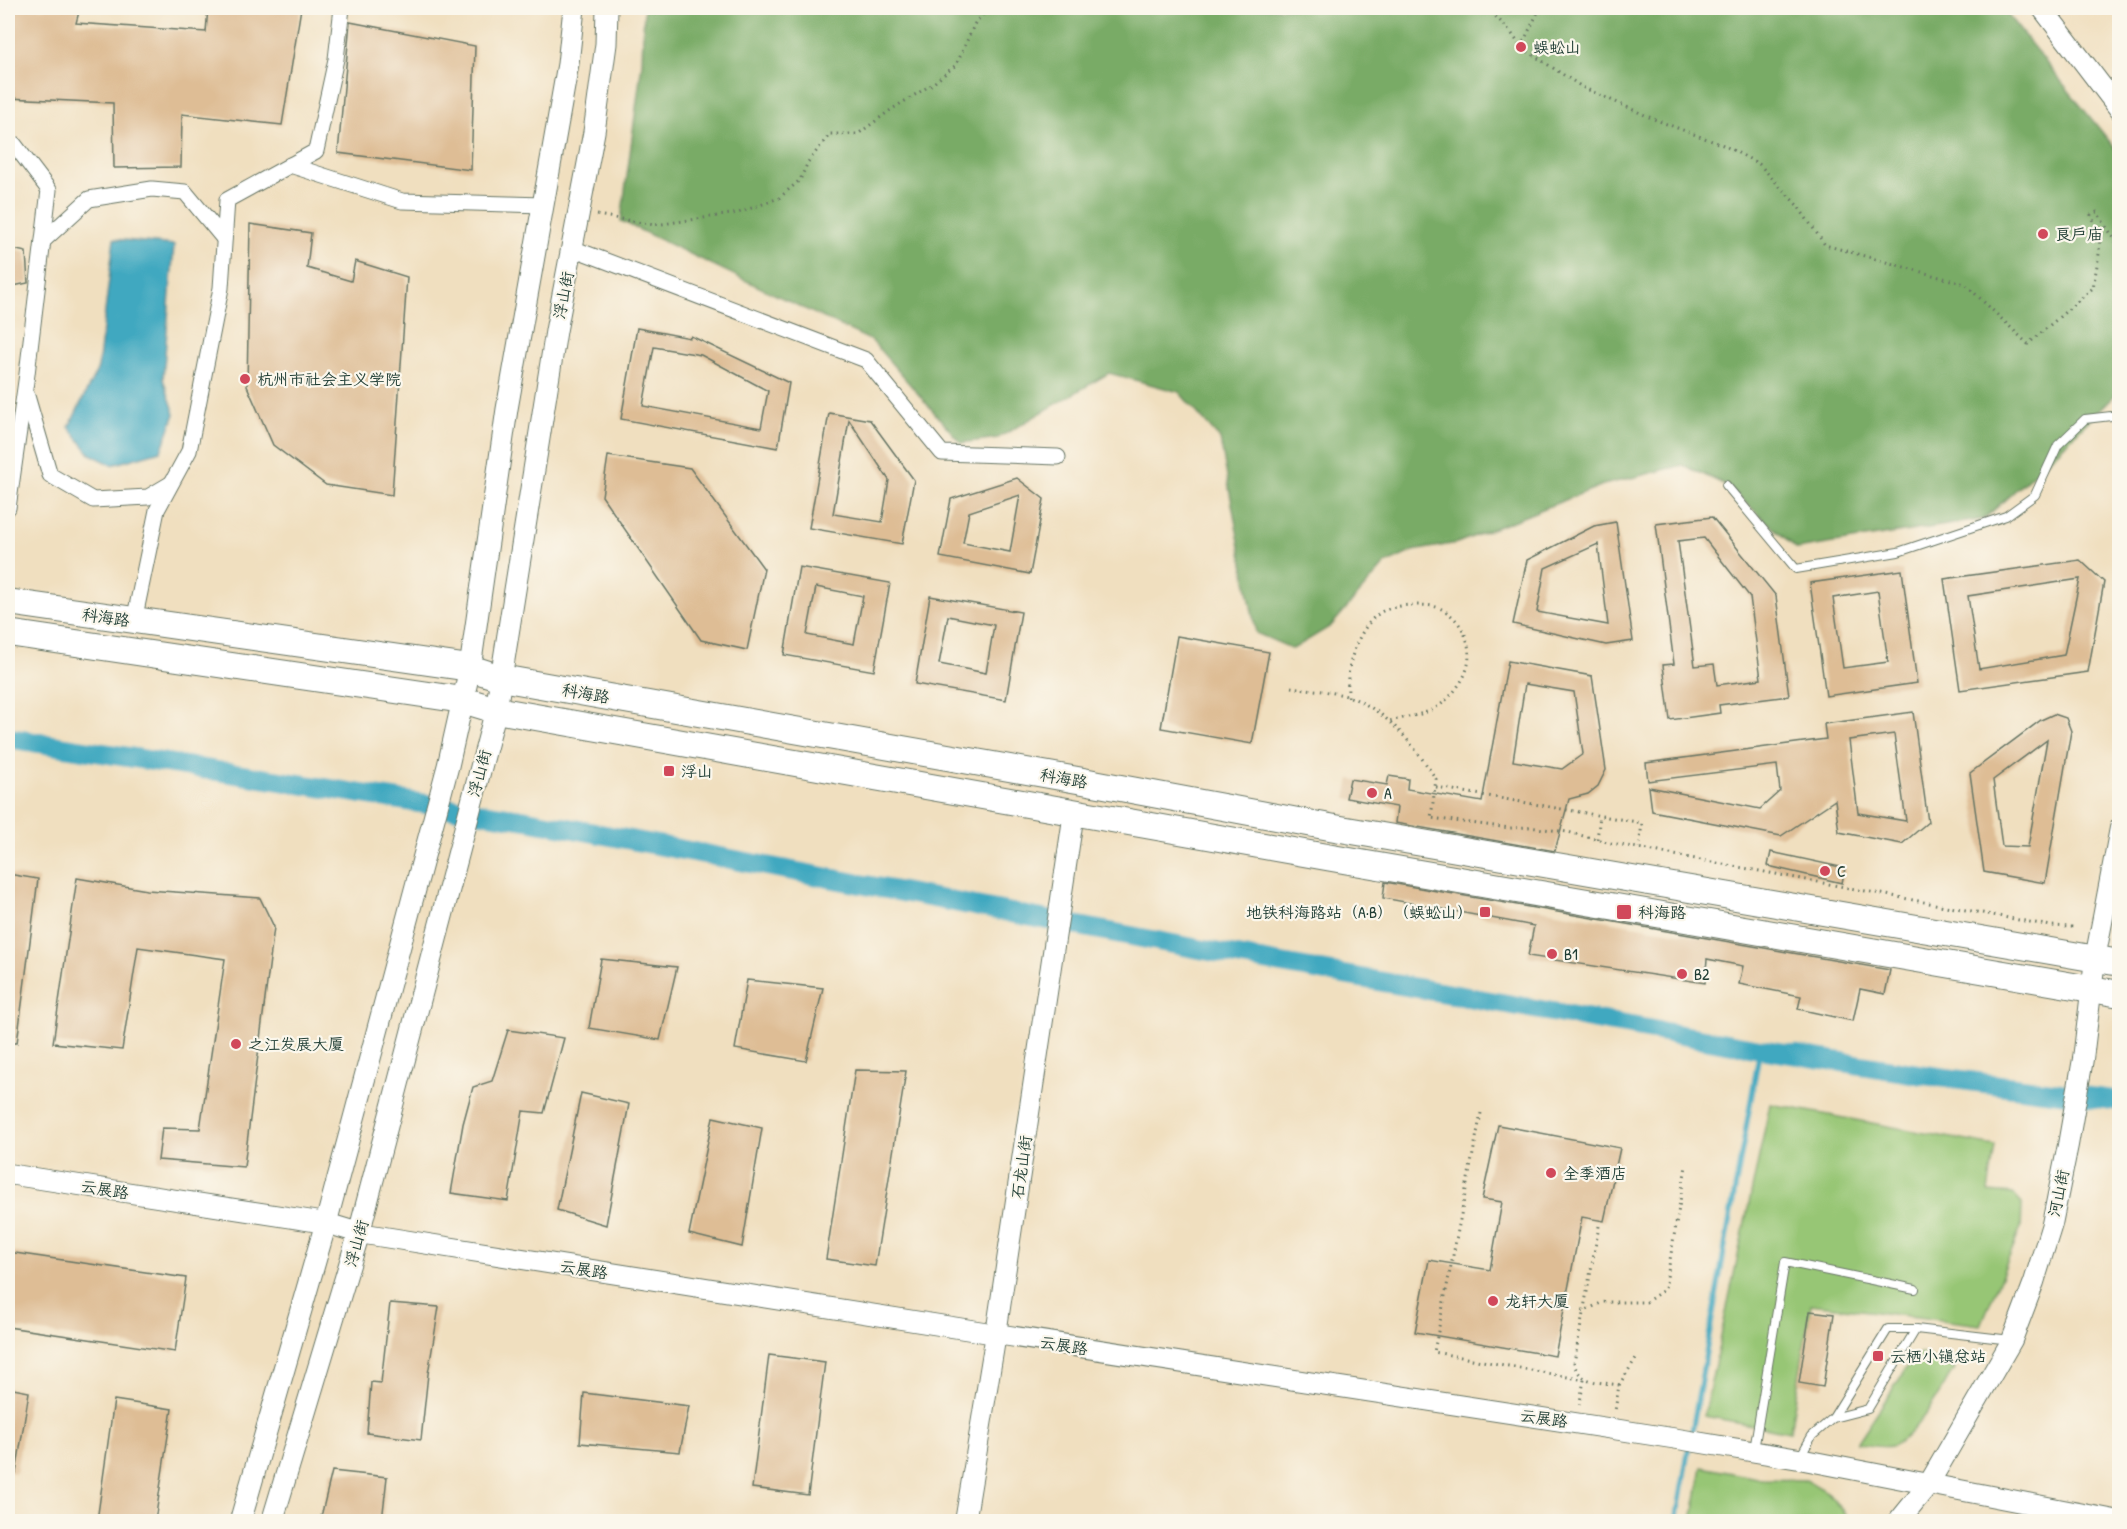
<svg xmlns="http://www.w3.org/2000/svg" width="2127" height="1529" viewBox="0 0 2127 1529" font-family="'Patrick Hand','LXGW WenKai TC',sans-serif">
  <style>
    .green { fill: #97c675; stroke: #5b8254; stroke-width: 1.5 }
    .forest { fill: #79ab66; stroke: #4c744d; stroke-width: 1.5 }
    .water { fill: #40a8c0; stroke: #30727a; stroke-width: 1.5 }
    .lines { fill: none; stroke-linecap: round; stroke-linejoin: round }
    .stream { stroke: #40a8c0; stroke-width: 5 }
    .canal { stroke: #40a8c0; stroke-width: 20 }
    .building { fill: #debd95; fill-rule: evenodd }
    .service-casing { stroke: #687665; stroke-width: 10 }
    .minor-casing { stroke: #687665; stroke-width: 17 }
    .tertiary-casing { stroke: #687665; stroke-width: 22 }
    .secondary-casing { stroke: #687665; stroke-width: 23 }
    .trunk-casing { stroke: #687665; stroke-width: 28 }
    .path { stroke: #687665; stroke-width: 3; stroke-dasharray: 1.5 4.5; stroke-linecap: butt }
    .service { stroke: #fff; stroke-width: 8 }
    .minor { stroke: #fff; stroke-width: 15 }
    .tertiary { stroke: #fff; stroke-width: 20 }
    .secondary { stroke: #fff; stroke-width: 21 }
    .trunk { stroke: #fff; stroke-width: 26 }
    .poi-dot { fill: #d1495b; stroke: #fbf7ec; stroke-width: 2 }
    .labels { text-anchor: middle; stroke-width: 4.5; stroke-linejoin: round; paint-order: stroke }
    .poi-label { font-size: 16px; fill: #1f3d34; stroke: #fbf7ec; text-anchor: start }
    .street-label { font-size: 16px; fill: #1f3d34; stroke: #fbf7ec }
  </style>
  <rect width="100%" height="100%" fill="#fbf7ec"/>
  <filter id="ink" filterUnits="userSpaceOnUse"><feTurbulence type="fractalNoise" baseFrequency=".0167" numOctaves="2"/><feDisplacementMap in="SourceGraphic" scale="12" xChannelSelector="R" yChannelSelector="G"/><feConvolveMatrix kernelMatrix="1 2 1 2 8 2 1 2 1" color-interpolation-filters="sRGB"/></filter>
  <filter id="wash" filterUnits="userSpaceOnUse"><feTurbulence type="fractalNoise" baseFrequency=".008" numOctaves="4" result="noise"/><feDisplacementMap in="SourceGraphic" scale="24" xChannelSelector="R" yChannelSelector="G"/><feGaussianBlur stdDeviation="1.35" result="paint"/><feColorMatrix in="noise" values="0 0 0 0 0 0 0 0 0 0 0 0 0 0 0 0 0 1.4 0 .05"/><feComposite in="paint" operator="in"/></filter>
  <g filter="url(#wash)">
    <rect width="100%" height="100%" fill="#f0dfbf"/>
    <g class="green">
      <path d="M1770,1104L1995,1146L1988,1192L2013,1194L2022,1204L2021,1228L1981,1325L1811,1304L1790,1432L1704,1416Z"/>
      <path d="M1921,1353L1955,1368C1943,1388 1915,1436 1894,1445C1885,1449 1867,1445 1857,1443L1912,1360Z"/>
      <path d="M1702,1467L1762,1479L1806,1480L1826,1491L1846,1515L1843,1522L1692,1521Z"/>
    </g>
    <path class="forest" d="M644,8H2002L2119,153V391L2056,453L1984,519L1797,549L1726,485L1683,465L1603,485L1457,543L1413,551L1385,564L1331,626L1293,649L1256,633L1220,439L1179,392L1109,373L998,438L961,443L872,341L621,221L642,63Z"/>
    <path class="water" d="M114,239L174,245L163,379L175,414L161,451L112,465L90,454L69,427L98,368Z"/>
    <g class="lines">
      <g class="stream">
        <path d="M1691,1437L1760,1049"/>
        <path d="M1676,1522L1689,1446"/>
      </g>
      <path class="canal" d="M8,738L527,820L1220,953L1760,1049L1924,1075L2120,1101"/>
    </g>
    <g id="blocks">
      <g class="building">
        <path d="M8,8H80L76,23L206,32L208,8H301L282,125L182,114L181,167L114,168L113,103L8,98Z"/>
        <path d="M350,22L475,46L471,170L338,153Z"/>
        <path d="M250,224L311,233L307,268L351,281L355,261L407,277L392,495L326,485L273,445L247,386Z"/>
        <path d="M8,248L26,252L28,283L8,287Z"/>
        <path d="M637,328L690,338L691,336L789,383L778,448L621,419ZM654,347L701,355L768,391L761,428L643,406Z"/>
        <path d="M829,413L870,420L914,480L902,544L809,528ZM849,420L889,480L882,522L833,514Z"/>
        <path d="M608,456L690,468L764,569L747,650L701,640L602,496Z"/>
        <path d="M1017,478L1044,499L1030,574L940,557L951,499ZM1020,495L1010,552L963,543L969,512Z"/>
        <path d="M1712,517L1776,596L1789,696L1719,705L1720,713L1670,720L1663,665L1674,664L1656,524ZM1704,538L1750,597L1761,679L1717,685L1714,664L1695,666L1678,541Z"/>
        <path d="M1616,522L1633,641L1606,645L1513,624L1527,560L1594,526ZM1598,544L1608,625L1537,612L1545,568Z"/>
        <path d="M2080,560L2104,582L2088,672L1960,690L1944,579ZM2080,579L2064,655L1979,669L1968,596Z"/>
        <path d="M799,567L890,583L874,671L784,655ZM816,587L863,596L854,644L807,635Z"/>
        <path d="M1902,570L1917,683L1826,696L1810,583ZM1878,591L1888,662L1843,668L1833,598Z"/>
        <path d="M930,596L1021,612L1006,700L915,684ZM948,616L994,625L986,673L939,664Z"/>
        <path d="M1177,636L1269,652L1252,744L1161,728Z"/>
        <path d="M1508,661L1592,676L1606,770L1598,786L1588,794L1569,799L1555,851L1395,823L1397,807L1346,798L1350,779L1387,785L1389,776L1408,779L1407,789L1482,802ZM1525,684L1574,692L1583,754L1562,769L1513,761Z"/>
        <path d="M1913,712L1928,822L1902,844L1839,832L1835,800L1781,836L1652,811L1649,787L1760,809L1780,791L1777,765L1648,781L1646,763L1826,739L1824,724ZM1894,734L1906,821L1858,813L1849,740Z"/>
        <path d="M2054,714L2066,718L2071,731L2045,883L1984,872L1970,773L2041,720ZM2047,740L2028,847L2002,846L1993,780Z"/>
        <path d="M1771,852L1845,868L1842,883L1768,866Z"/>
        <path d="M8,874L38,879L17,1043H8Z"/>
        <path d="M77,878L147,890L260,898L274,927L244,1167L158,1160L162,1128L200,1129L225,959L138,947L122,1050L53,1043Z"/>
        <path d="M1385,882L1890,970L1885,994L1860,989L1853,1021L1798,1009L1801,996L1739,984L1743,966L1707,959L1705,983L1528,956L1534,926L1383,898Z"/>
        <path d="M601,959L677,967L660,1040L589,1028Z"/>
        <path d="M747,980L823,988L806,1061L735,1049Z"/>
        <path d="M508,1030L564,1038L544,1113L523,1111L508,1201L451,1193L463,1124L473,1087L492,1081Z"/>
        <path d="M855,1070L906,1071L875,1266L826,1259Z"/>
        <path d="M581,1093L629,1104L606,1225L557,1210Z"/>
        <path d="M713,1117L762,1128L742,1247L689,1234Z"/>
        <path d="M1498,1125L1620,1148L1604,1221L1582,1217L1555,1356L1415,1332L1429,1260L1490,1270L1502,1202L1482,1199Z"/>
        <path d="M8,1252L186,1278L175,1352L8,1327Z"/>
        <path d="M390,1303L439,1307L428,1374L421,1440L367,1433L371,1382L381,1383Z"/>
        <path d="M1810,1311L1834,1314L1823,1387L1799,1383Z"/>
        <path d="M769,1355L825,1362L808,1495L752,1488Z"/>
        <path d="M8,1388L29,1392L16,1473L8,1472Z"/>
        <path d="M584,1393L689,1406L680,1452L580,1443Z"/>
        <path d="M114,1400L172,1409L155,1521H97Z"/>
        <path d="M332,1471L387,1477L382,1521H320Z"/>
      </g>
    </g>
  </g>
  <g filter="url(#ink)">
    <use href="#blocks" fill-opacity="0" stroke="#687665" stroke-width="1.5"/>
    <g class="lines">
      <g class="service-casing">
        <g id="service">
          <path d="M1726,485L1796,569L1898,552L2006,516L2035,495L2058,445L2085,419L2120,415"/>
          <path d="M1833,1418L1868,1409L1916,1329"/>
          <path d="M1754,1450L1785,1262L1915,1289"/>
          <path d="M1799,1459L1812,1436L1833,1418L1888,1329H1916L2011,1340"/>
        </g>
      </g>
      <g class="minor-casing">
        <g id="minor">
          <path d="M8,143L14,144L49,190L27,374L8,508"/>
          <path d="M290,165L402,201L543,205"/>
          <path d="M43,241L89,199L152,189L185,192L224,239"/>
          <path d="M572,248L866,360L942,453L1058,457"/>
          <path d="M27,396L50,475L93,500L148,497L170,484"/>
          <path d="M134,621L157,510L189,451L221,288L227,200L316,151L336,59L342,8"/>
        </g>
      </g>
      <g class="tertiary-casing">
        <g id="tertiary">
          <path d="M2042,8L2120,110"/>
          <path d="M8,1174L326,1223L359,1233L996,1334L1678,1439L1799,1459L2120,1521"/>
          <path d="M965,1522L996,1334L1074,812"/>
          <path d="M1898,1522L1928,1485L2012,1340L2034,1282L2052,1224L2068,1145L2083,1059L2095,959L2120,828"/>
        </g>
      </g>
      <g class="secondary-casing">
        <g id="secondary">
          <path d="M240,1522L326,1223L448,766L470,668L507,409L568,64L574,8"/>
          <path d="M272,1522L359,1233L496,710L556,331L594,132L606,44L607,8"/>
        </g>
      </g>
      <g class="trunk-casing">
        <g id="trunk">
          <path d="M8,602L470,668L501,678L1083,781L1335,828L2120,963"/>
          <path d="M8,633L463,700L496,710L1332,858L2120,994"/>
        </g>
      </g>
      <g class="path">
        <path d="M1487,8L1510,31L1521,47L1582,87L1656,120L1723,145L1759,164L1797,205L1825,245L1965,284L2028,344L2093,288L2099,254L2100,234L2091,215L2097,212L2120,248"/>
        <path d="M1521,47L1540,8"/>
        <path d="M597,215L655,225L738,213L779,198L800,180L808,162L830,134H858L892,109L931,85L956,65L975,23L989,8"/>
        <path d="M1291,687C1311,690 1336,691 1355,699C1391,715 1415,747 1436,779L1431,818L1510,828L1529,827L1568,832L1611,843L2051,926L2073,927"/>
        <path d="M1348,697C1348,688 1347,679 1349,670C1352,650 1364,621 1383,611C1392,607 1404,605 1414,605C1425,605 1436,605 1445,611C1468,625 1476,657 1462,680C1454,693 1444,705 1429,711C1417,716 1402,718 1389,721"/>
        <path d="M1436,787L1642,823L1639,848"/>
        <path d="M1597,839L1600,816"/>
        <path d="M1481,1113L1434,1352L1584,1380L1579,1407"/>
        <path d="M1599,1226L1574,1363C1579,1384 1601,1382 1619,1385L1615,1411"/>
        <path d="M1582,1312L1603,1302H1646L1665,1289L1686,1166"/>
        <path d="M1619,1385L1638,1355"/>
      </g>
      <use href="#service" class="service"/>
      <use href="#minor" class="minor"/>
      <use href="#tertiary" class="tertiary"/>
      <use href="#secondary" class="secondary"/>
      <use href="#trunk" class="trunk"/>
    </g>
  </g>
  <g class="poi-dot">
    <circle cx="1521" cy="47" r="6"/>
    <circle cx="2043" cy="234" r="6"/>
    <circle cx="245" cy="379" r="6"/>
    <rect x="663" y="765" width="12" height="12" rx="3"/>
    <circle cx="1372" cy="793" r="6"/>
    <circle cx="1825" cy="871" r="6"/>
    <rect x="1479" y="906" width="12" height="12" rx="3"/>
    <rect x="1616" y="904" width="16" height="16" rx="3"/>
    <circle cx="1552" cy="954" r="6"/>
    <circle cx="1682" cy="974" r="6"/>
    <circle cx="236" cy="1044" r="6"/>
    <circle cx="1551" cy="1173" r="6"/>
    <circle cx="1493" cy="1301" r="6"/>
    <rect x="1872" y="1350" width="12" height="12" rx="3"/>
  </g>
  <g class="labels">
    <g class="poi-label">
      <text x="1533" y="53">蜈蚣山</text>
      <text x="2055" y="240">良户庙</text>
      <text x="257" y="385">杭州市社会主义学院</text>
      <text x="681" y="777">浮山</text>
      <text x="1384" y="799">A</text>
      <text x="1837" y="877">C</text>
      <text x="1473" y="918" text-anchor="end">地铁科海路站（A·B）（蜈蚣山）</text>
      <text x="1638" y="918">科海路</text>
      <text x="1564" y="960">B1</text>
      <text x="1694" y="980">B2</text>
      <text x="248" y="1050">之江发展大厦</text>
      <text x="1563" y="1179">全季酒店</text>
      <text x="1505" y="1307">龙轩大厦</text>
      <text x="1890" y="1362">云栖小镇总站</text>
    </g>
    <g class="street-label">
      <text transform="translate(563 295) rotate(-79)" y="6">浮山街</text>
      <text transform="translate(106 617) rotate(8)" y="6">科海路</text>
      <text transform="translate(586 693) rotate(10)" y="6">科海路</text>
      <text transform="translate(479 773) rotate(-75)" y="6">浮山街</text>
      <text transform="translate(1064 778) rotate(10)" y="6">科海路</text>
      <text transform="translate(1021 1167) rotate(-82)" y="6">石龙山街</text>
      <text transform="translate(105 1189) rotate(9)" y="6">云展路</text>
      <text transform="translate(2058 1193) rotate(-78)" y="6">河山街</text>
      <text transform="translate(356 1243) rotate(-74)" y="6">浮山街</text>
      <text transform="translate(584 1269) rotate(9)" y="6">云展路</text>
      <text transform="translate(1064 1345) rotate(9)" y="6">云展路</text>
      <text transform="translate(1544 1418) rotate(8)" y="6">云展路</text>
    </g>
  </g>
  <rect width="2127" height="1529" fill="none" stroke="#fbf7ec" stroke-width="30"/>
</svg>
